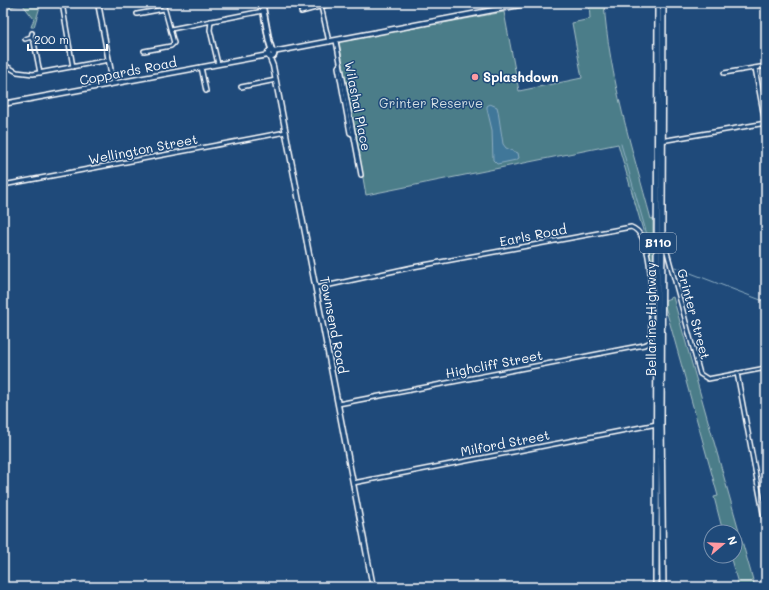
<svg xmlns="http://www.w3.org/2000/svg" width="769" height="590" viewBox="0 0 769 590" font-family="Mali,sans-serif">
  <style>
    .green { fill: #4b7d89; stroke: #a5bec4 }
    .water { fill: #3f7799; stroke: #8cadc2 }
    .lines { fill: none; stroke-linecap: round; stroke-linejoin: round }
    .stream { stroke: #8cadc2; stroke-width: 1 }
    .minor-casing { stroke: #fff; stroke-width: 6 }
    .tertiary-casing { stroke: #fff; stroke-width: 7 }
    .secondary-casing { stroke: #fff; stroke-width: 8 }
    .trunk-casing { stroke: #fff; stroke-width: 8 }
    .minor { stroke: #1f4a7a; stroke-width: 3 }
    .tertiary { stroke: #1f4a7a; stroke-width: 4 }
    .secondary { stroke: #1f4a7a; stroke-width: 4.5 }
    .trunk { stroke: #1f4a7a; stroke-width: 5 }
    .poi-dot { fill: #ff9aa2; stroke: #1f4a7a; stroke-width: 1.5 }
    .labels { text-anchor: middle; stroke-width: 3; stroke-linejoin: round; paint-order: stroke }
    .shield { fill: #1f4a7a; stroke: #bcc9d7; stroke-width: 1 }
    .shield-label { font-size: 12px; font-weight: bold; fill: #fff }
    .street-label { font-size: 13px; fill: #fff; stroke: #1f4a7a }
    .poi-label { font-size: 13px; font-weight: bold; fill: #fff; stroke: #1f4a7a; text-anchor: start }
    .park-label { font-size: 13px; fill: #d2dee2; stroke: #1f4a7a }
  </style>
  <rect width="100%" height="100%" fill="#1f4a7a"/>
  <filter id="ink" filterUnits="userSpaceOnUse"><feTurbulence type="fractalNoise" baseFrequency=".025" numOctaves="2"/><feDisplacementMap in="SourceGraphic" scale="8" xChannelSelector="R" yChannelSelector="G"/><feConvolveMatrix kernelMatrix="1 2 1 2 8 2 1 2 1" color-interpolation-filters="sRGB"/></filter>
  <g filter="url(#ink)">
    <g class="green">
      <path d="M14,3H41L34,27H31L34,19L23,5L14,6L10,8L9,6Z"/>
      <path d="M589,3H604C609,77 632,148 651,219L653,218V265L618,144L366,195L339,42L435,24L442,25L443,23L504,12L519,91L582,78L572,23L590,19Z"/>
      <path d="M673,297L755,587H739L730,556H735V532H723L714,497L718,496L665,306V300Z"/>
    </g>
    <path class="water" d="M490,104L497,107L498,111L503,144L506,148L518,153L519,158L516,160L497,164L493,160L492,130L487,109V106Z"/>
    <g class="lines">
      <g class="stream">
        <path d="M621,144L652,252"/>
        <path d="M675,267L766,302"/>
      </g>
      <g class="minor-casing">
        <g id="minor">
          <path d="M62,3L73,67"/>
          <path d="M321,6L329,42"/>
          <path d="M301,12L334,3"/>
          <path d="M3,13L5,11"/>
          <path d="M137,14L164,9"/>
          <path d="M211,21L210,30L218,64"/>
          <path d="M171,29L263,11"/>
          <path d="M31,37L34,42L40,73"/>
          <path d="M25,39L31,37L32,33"/>
          <path d="M336,41L361,175"/>
          <path d="M144,51L171,46L174,43L163,3"/>
          <path d="M3,64L17,72L33,74L109,60"/>
          <path d="M340,64L338,67L350,133L354,135"/>
          <path d="M201,67L206,91"/>
          <path d="M755,68L765,123"/>
          <path d="M724,73L766,66"/>
          <path d="M241,87L276,80"/>
          <path d="M661,141L766,123"/>
          <path d="M3,185L286,132"/>
          <path d="M663,237L700,374L708,379L766,368"/>
          <path d="M316,288L413,267L631,227C657,236 650,313 651,336L653,341L657,342"/>
          <path d="M737,373L766,529"/>
          <path d="M338,404L644,345L653,341"/>
          <path d="M353,483L657,424"/>
        </g>
      </g>
      <g class="tertiary-casing">
        <g id="tertiary">
          <path d="M98,3L113,83"/>
          <path d="M273,52L530,3"/>
          <path d="M269,56L273,66L373,587"/>
          <path d="M3,104L268,55"/>
        </g>
      </g>
      <g class="secondary-casing">
        <g id="secondary">
          <path d="M262,3L269,41L272,51"/>
          <circle cx="271" cy="54" r="3"/>
        </g>
      </g>
      <g class="trunk-casing">
        <g id="trunk">
          <path d="M656,587L658,3"/>
          <path d="M663,587L661,423L663,3"/>
        </g>
      </g>
      <use href="#minor" class="minor"/>
      <use href="#tertiary" class="tertiary"/>
      <use href="#secondary" class="secondary"/>
      <use href="#trunk" class="trunk"/>
    </g>
  </g>
  <circle class="poi-dot" cx="475" cy="77" r="4"/>
  <g class="labels">
    <rect class="shield" x="640" y="233" width="36" height="20" rx="3"/>
    <g class="shield-label">
      <text x="658" y="247">B110</text>
    </g>
    <g class="street-label">
      <text transform="translate(128 71) rotate(-11)" y="5">Coppards Road</text>
      <text transform="translate(358 106) rotate(79)" y="5">Wilashal Place</text>
      <text transform="translate(143 149) rotate(-11)" y="5">Wellington Street</text>
      <text transform="translate(533 235) rotate(-11)" y="5">Earls Road</text>
      <text transform="translate(694 314) rotate(75)" y="5">Grinter Street</text>
      <text transform="translate(651 319) rotate(-90)" y="5">Bellarine Highway</text>
      <text transform="translate(334 325) rotate(79)" y="5">Townsend Road</text>
      <text transform="translate(494 364) rotate(-11)" y="5">Highcliff Street</text>
      <text transform="translate(505 443) rotate(-11)" y="5">Milford Street</text>
    </g>
    <g class="poi-label">
      <text x="483" y="82">Splashdown</text>
    </g>
    <g class="park-label">
      <text x="431" y="108">Grinter Reserve</text>
    </g>
  </g>
  <rect width="769" height="590" fill="none" stroke="#1f4a7a" stroke-width="16"/>
  <rect x="8" y="8" width="753" height="574" fill="none" stroke="#fff" stroke-width="1.5" filter="url(#ink)"/>
  <g transform="translate(723 544) rotate(71)"><circle r="19" fill="#1f4a7a" stroke="#7992af"/>
  <path d="M0-3L7 15L0 10L-7 15Z" fill="#ff9aa2"/>
  <text y="-6" font-size="11" font-weight="bold" text-anchor="middle" fill="#ffffff">N</text>
  </g>
  <path d="M28 44v6h79v-6" fill="none" stroke="#ffffff" stroke-width="2"/>
  <text x="34" y="44" font-size="12" fill="#ffffff" stroke="#1f4a7a" stroke-width="3" paint-order="stroke">200 m</text>
</svg>
